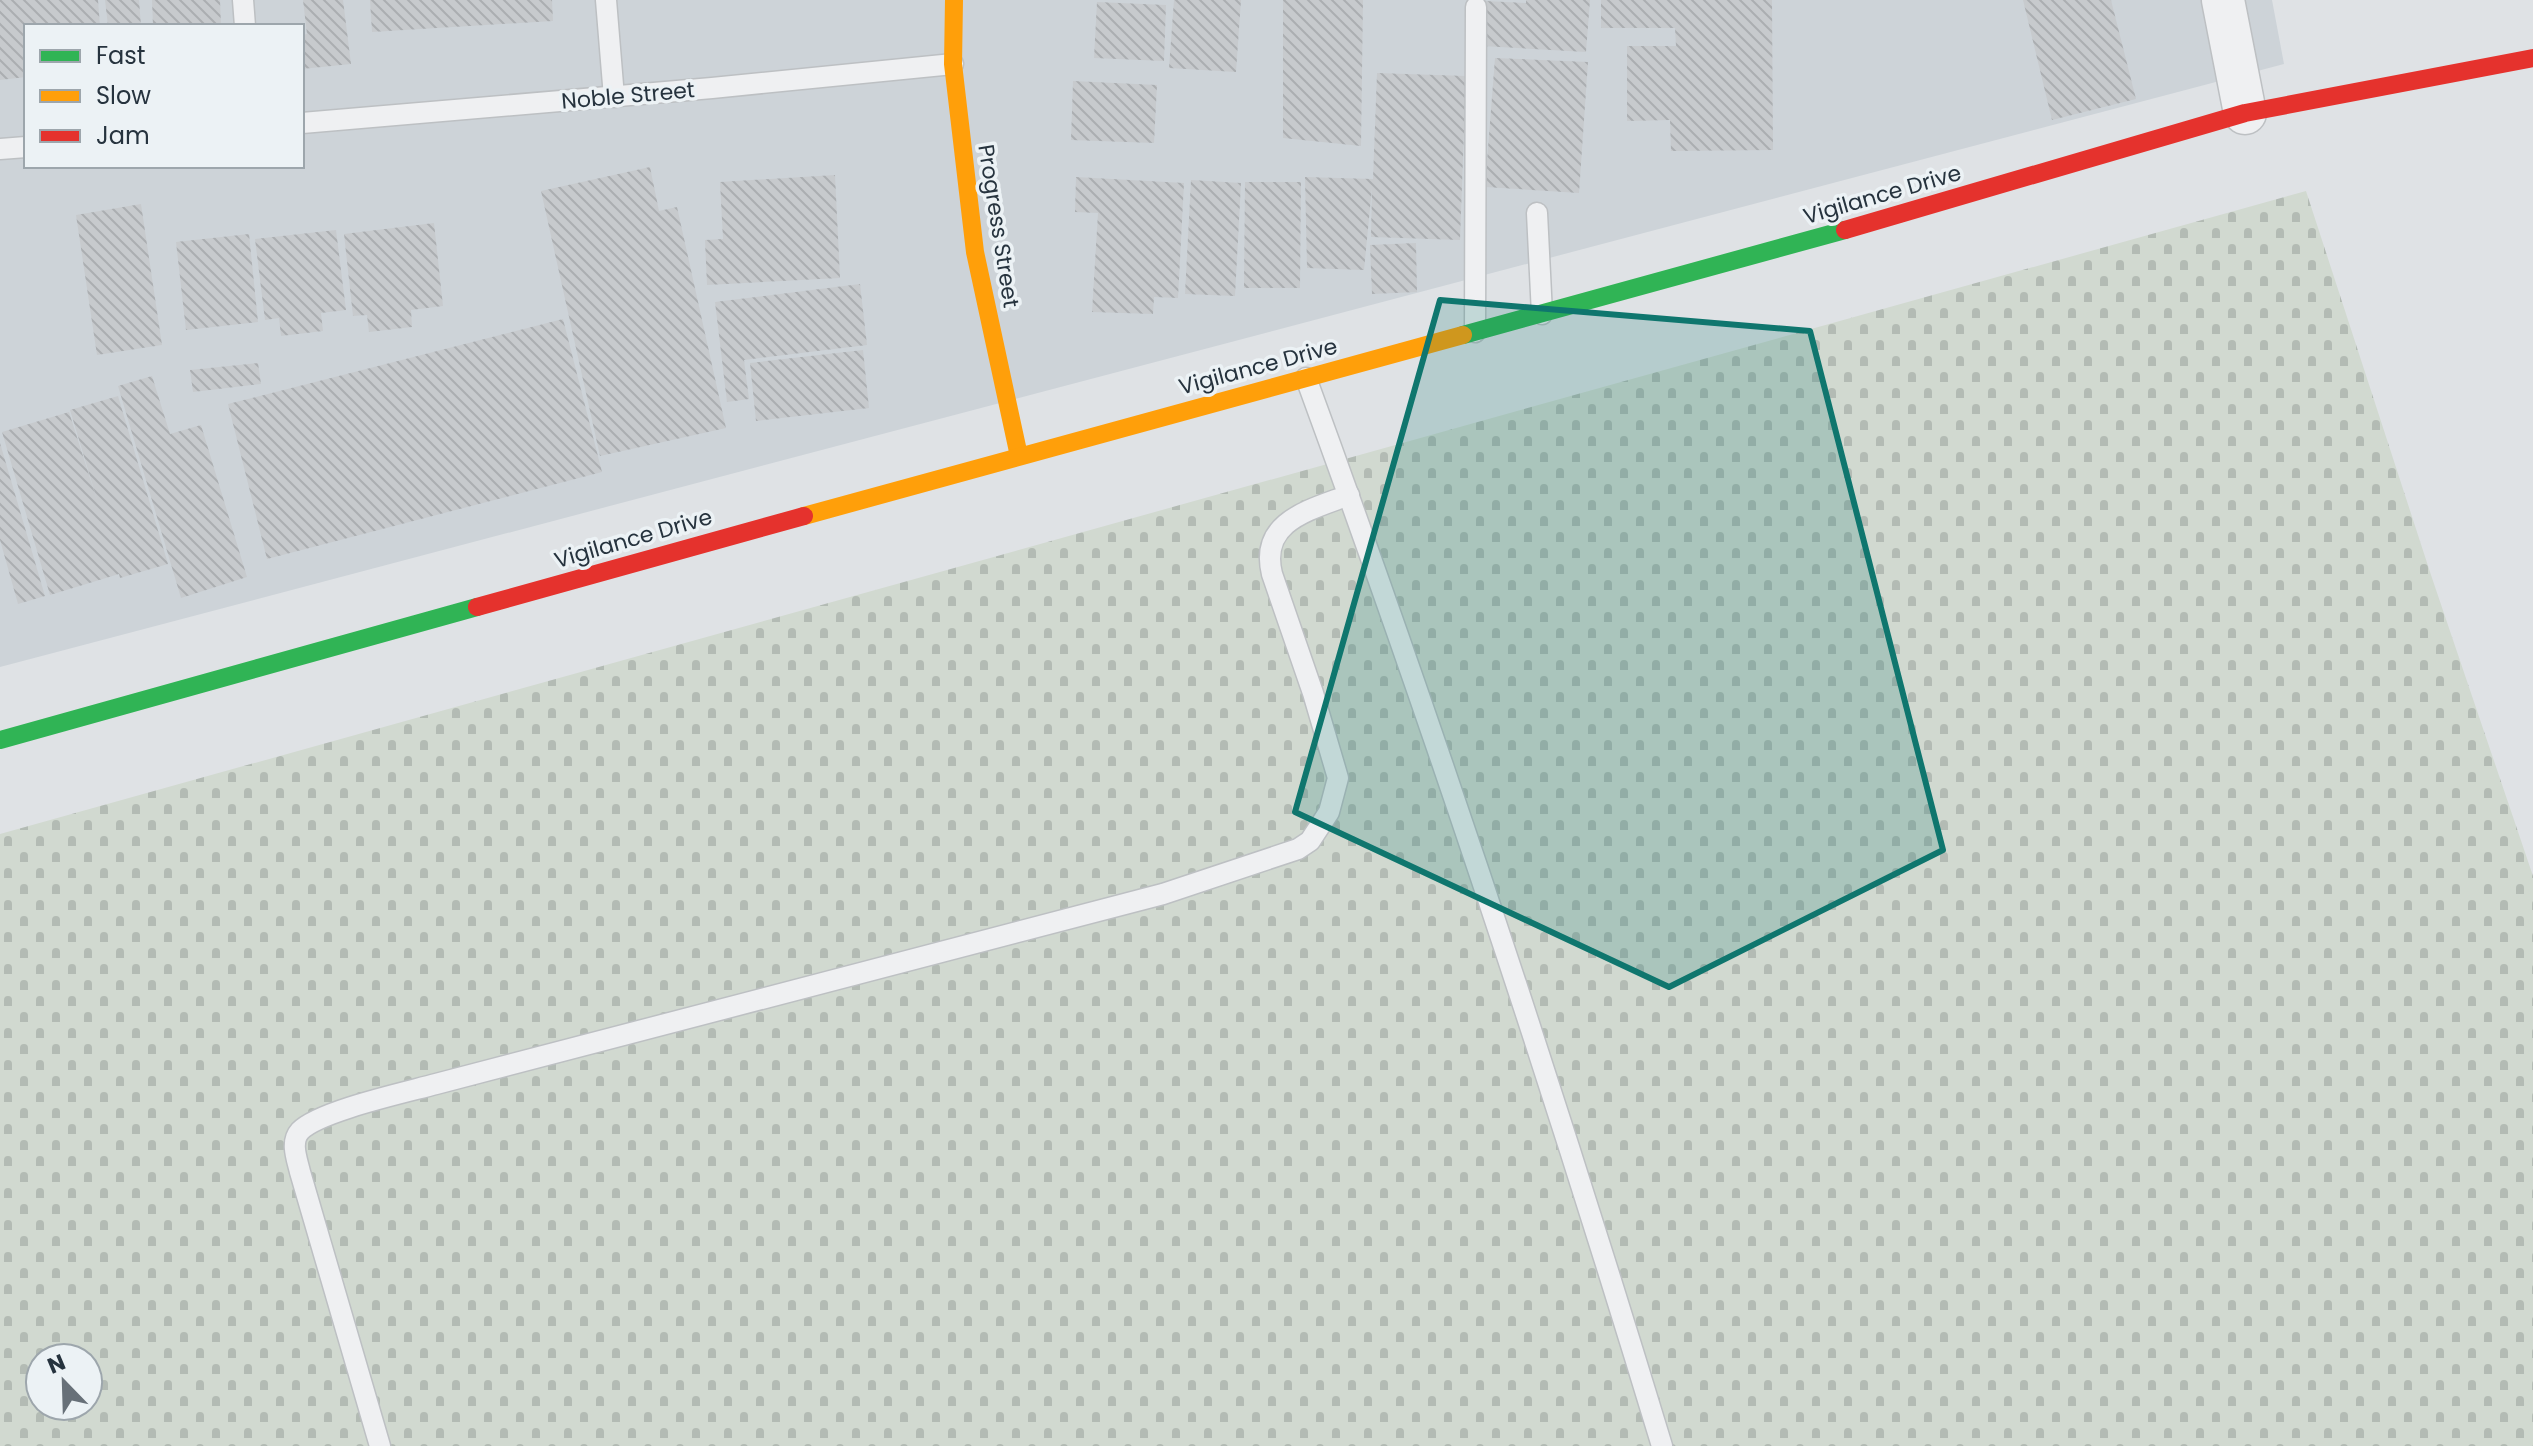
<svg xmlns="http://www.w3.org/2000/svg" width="2533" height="1446" viewBox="0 0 2533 1446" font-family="Poppins,sans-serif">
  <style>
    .built { fill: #cdd3d8; fill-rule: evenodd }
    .cemetery { fill: url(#cemetery-stones); fill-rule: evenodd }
    .building { fill: url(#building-back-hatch) }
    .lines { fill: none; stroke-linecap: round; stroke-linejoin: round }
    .lane-casing { stroke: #bdc0c3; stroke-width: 23 }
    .street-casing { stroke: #bdc0c3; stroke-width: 45 }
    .lane { stroke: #eff0f2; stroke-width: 20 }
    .street { stroke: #eff0f2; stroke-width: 42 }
    .fast { stroke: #30b455; stroke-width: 18 }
    .slow { stroke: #ff9f0a; stroke-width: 18 }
    .jam { stroke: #e5322d; stroke-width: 18 }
    .marked { fill: #0f766e; fill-opacity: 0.2; stroke: #0f766e; stroke-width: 6; stroke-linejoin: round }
    .labels { text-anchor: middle; stroke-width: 7; stroke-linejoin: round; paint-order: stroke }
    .street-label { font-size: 22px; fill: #26333e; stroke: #ecf2f5 }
  </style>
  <defs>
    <pattern id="cemetery-stones" width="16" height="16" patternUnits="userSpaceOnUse" patternTransform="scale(2)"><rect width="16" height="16" fill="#d1d9d0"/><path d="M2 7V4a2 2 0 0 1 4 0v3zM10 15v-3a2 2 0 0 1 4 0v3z" fill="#b3bbb4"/></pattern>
    <pattern id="building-back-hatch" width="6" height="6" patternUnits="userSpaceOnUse" patternTransform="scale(2)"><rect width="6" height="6" fill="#c7cacd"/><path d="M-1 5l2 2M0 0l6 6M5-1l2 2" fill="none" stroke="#abaeb1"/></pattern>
  </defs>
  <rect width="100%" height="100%" fill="#dfe2e5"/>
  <path class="built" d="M0,0H2272L2284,64L0,667ZM26,26H302V166H26Z"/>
  <path class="cemetery" d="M2306,191L2431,575L2533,876V1446H0V834ZM40,1358H88V1406H40Z"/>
  <g class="building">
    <path d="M0,0H98L100,26H26V77L0,80Z"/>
    <path d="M105,0H139L141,26H108Z"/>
    <path d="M152,0H220L221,26H153Z"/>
    <path d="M303,0H343L351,64L302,69V35L307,34Z"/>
    <path d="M370,0H552L553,21L372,32Z"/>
    <path d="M1174,0H1241L1236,72L1169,68Z"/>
    <path d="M1283,0H1363L1361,146L1283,138Z"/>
    <path d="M1526,0H1590L1586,52L1482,46L1485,1L1526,3Z"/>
    <path d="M1601,0H1772L1773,150L1671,151L1670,120L1627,121V46H1676L1675,28H1601Z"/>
    <path d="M2023,0H2111L2136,99L2052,120Z"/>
    <path d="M1097,2L1166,5L1164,61L1094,58Z"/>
    <path d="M1495,58L1588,62L1579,193L1485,187Z"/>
    <path d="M1377,73L1466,76L1460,240L1371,237L1372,188L1364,270L1307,268L1305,177L1373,179Z"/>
    <path d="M1073,81L1157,85L1154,143L1071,140Z"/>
    <path d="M650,167L659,211L677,207L726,428L600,456L541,191Z"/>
    <path d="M835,175L840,278L707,285L705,240L723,239L720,182Z"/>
    <path d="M1076,177L1184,183L1178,298L1154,297L1153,314L1092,312L1098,213L1075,212Z"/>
    <path d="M1191,180L1241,183L1235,296L1185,294Z"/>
    <path d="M1245,182H1301L1300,288H1244Z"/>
    <path d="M141,204L162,345L97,355L76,215Z"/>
    <path d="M434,223L443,306L411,310L412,327L369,332L367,315L353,316L344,234Z"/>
    <path d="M336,230L346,310L321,313L323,331L281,336L279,318L265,320L255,239Z"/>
    <path d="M249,234L258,322L186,330L176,242Z"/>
    <path d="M1416,243L1417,292L1372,294L1370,245Z"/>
    <path d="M860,284L867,345L744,360L749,399L727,402L715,302Z"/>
    <path d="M563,319L602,472L267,559L228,404Z"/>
    <path d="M863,350L869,408L756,421L750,363Z"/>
    <path d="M258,363L261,384L193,392L190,370Z"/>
    <path d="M152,376L170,434L201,425L247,577L181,598L118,386Z"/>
    <path d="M118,396L168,564L120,578L119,574L50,595L2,432L69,412L98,503L70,410Z"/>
    <path d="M0,443L45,596L18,604L0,540Z"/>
  </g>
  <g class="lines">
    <g class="lane-casing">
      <g id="lane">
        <path d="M243,0L245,26"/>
        <path d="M606,0L614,97"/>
        <path d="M302,123L712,88L953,64"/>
        <path d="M0,149L26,147"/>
        <path d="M1537,213L1542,314"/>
        <path d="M1475,332L1476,7"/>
        <path d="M1306,378C1435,730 1553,1087 1662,1446"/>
        <path d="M380,1446L300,1172C297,1159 290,1142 300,1131C319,1111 407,1092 436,1084L1163,894L1298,849L1310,841L1329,812L1338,778L1313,693L1272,574C1259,521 1310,510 1349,495"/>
      </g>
    </g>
    <g class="street-casing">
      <path id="street" d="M2223,0L2245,113"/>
    </g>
    <use href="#lane" class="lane"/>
    <use href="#street" class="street"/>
    <g class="fast">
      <path d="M1463,335L1845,230"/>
      <path d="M0,740L477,607"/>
    </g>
    <g class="slow">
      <path d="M954,0L953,64L975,252L1019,456"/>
      <path d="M804,516L1463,335"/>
    </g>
    <g class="jam">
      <path d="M1845,230L2245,113L2533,58"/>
      <path d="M477,607L804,516"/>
    </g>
  </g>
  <path class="marked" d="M1440,300L1810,331L1943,850L1669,987L1295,812Z"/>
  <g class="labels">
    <g class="street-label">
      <text transform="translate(628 95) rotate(-5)" y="8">Noble Street</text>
      <text transform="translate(1882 194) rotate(-16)" y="8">Vigilance Drive</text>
      <text transform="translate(999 226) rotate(81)" y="8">Progress Street</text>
      <text transform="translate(1258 366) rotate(-15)" y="8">Vigilance Drive</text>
      <text transform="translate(633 538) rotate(-16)" y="8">Vigilance Drive</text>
    </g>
  </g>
  <rect x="24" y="24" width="280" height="144" fill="#ecf2f5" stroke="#9da6ac" stroke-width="2"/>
  <rect x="40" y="50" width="40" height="12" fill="#30b455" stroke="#9da6ac" stroke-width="2"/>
  <text x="96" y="64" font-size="24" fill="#26333e">Fast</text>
  <rect x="40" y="90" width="40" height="12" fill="#ff9f0a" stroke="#9da6ac" stroke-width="2"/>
  <text x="96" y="104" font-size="24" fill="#26333e">Slow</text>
  <rect x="40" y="130" width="40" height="12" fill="#e5322d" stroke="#9da6ac" stroke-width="2"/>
  <text x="96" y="144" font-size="24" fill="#26333e">Jam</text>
  <g transform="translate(64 1382) rotate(337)"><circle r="38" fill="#ecf2f5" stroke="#9da6ac" stroke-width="2"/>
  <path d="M0-6L14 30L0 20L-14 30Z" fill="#677078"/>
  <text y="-12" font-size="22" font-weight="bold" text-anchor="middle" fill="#26333e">N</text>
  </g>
</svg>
